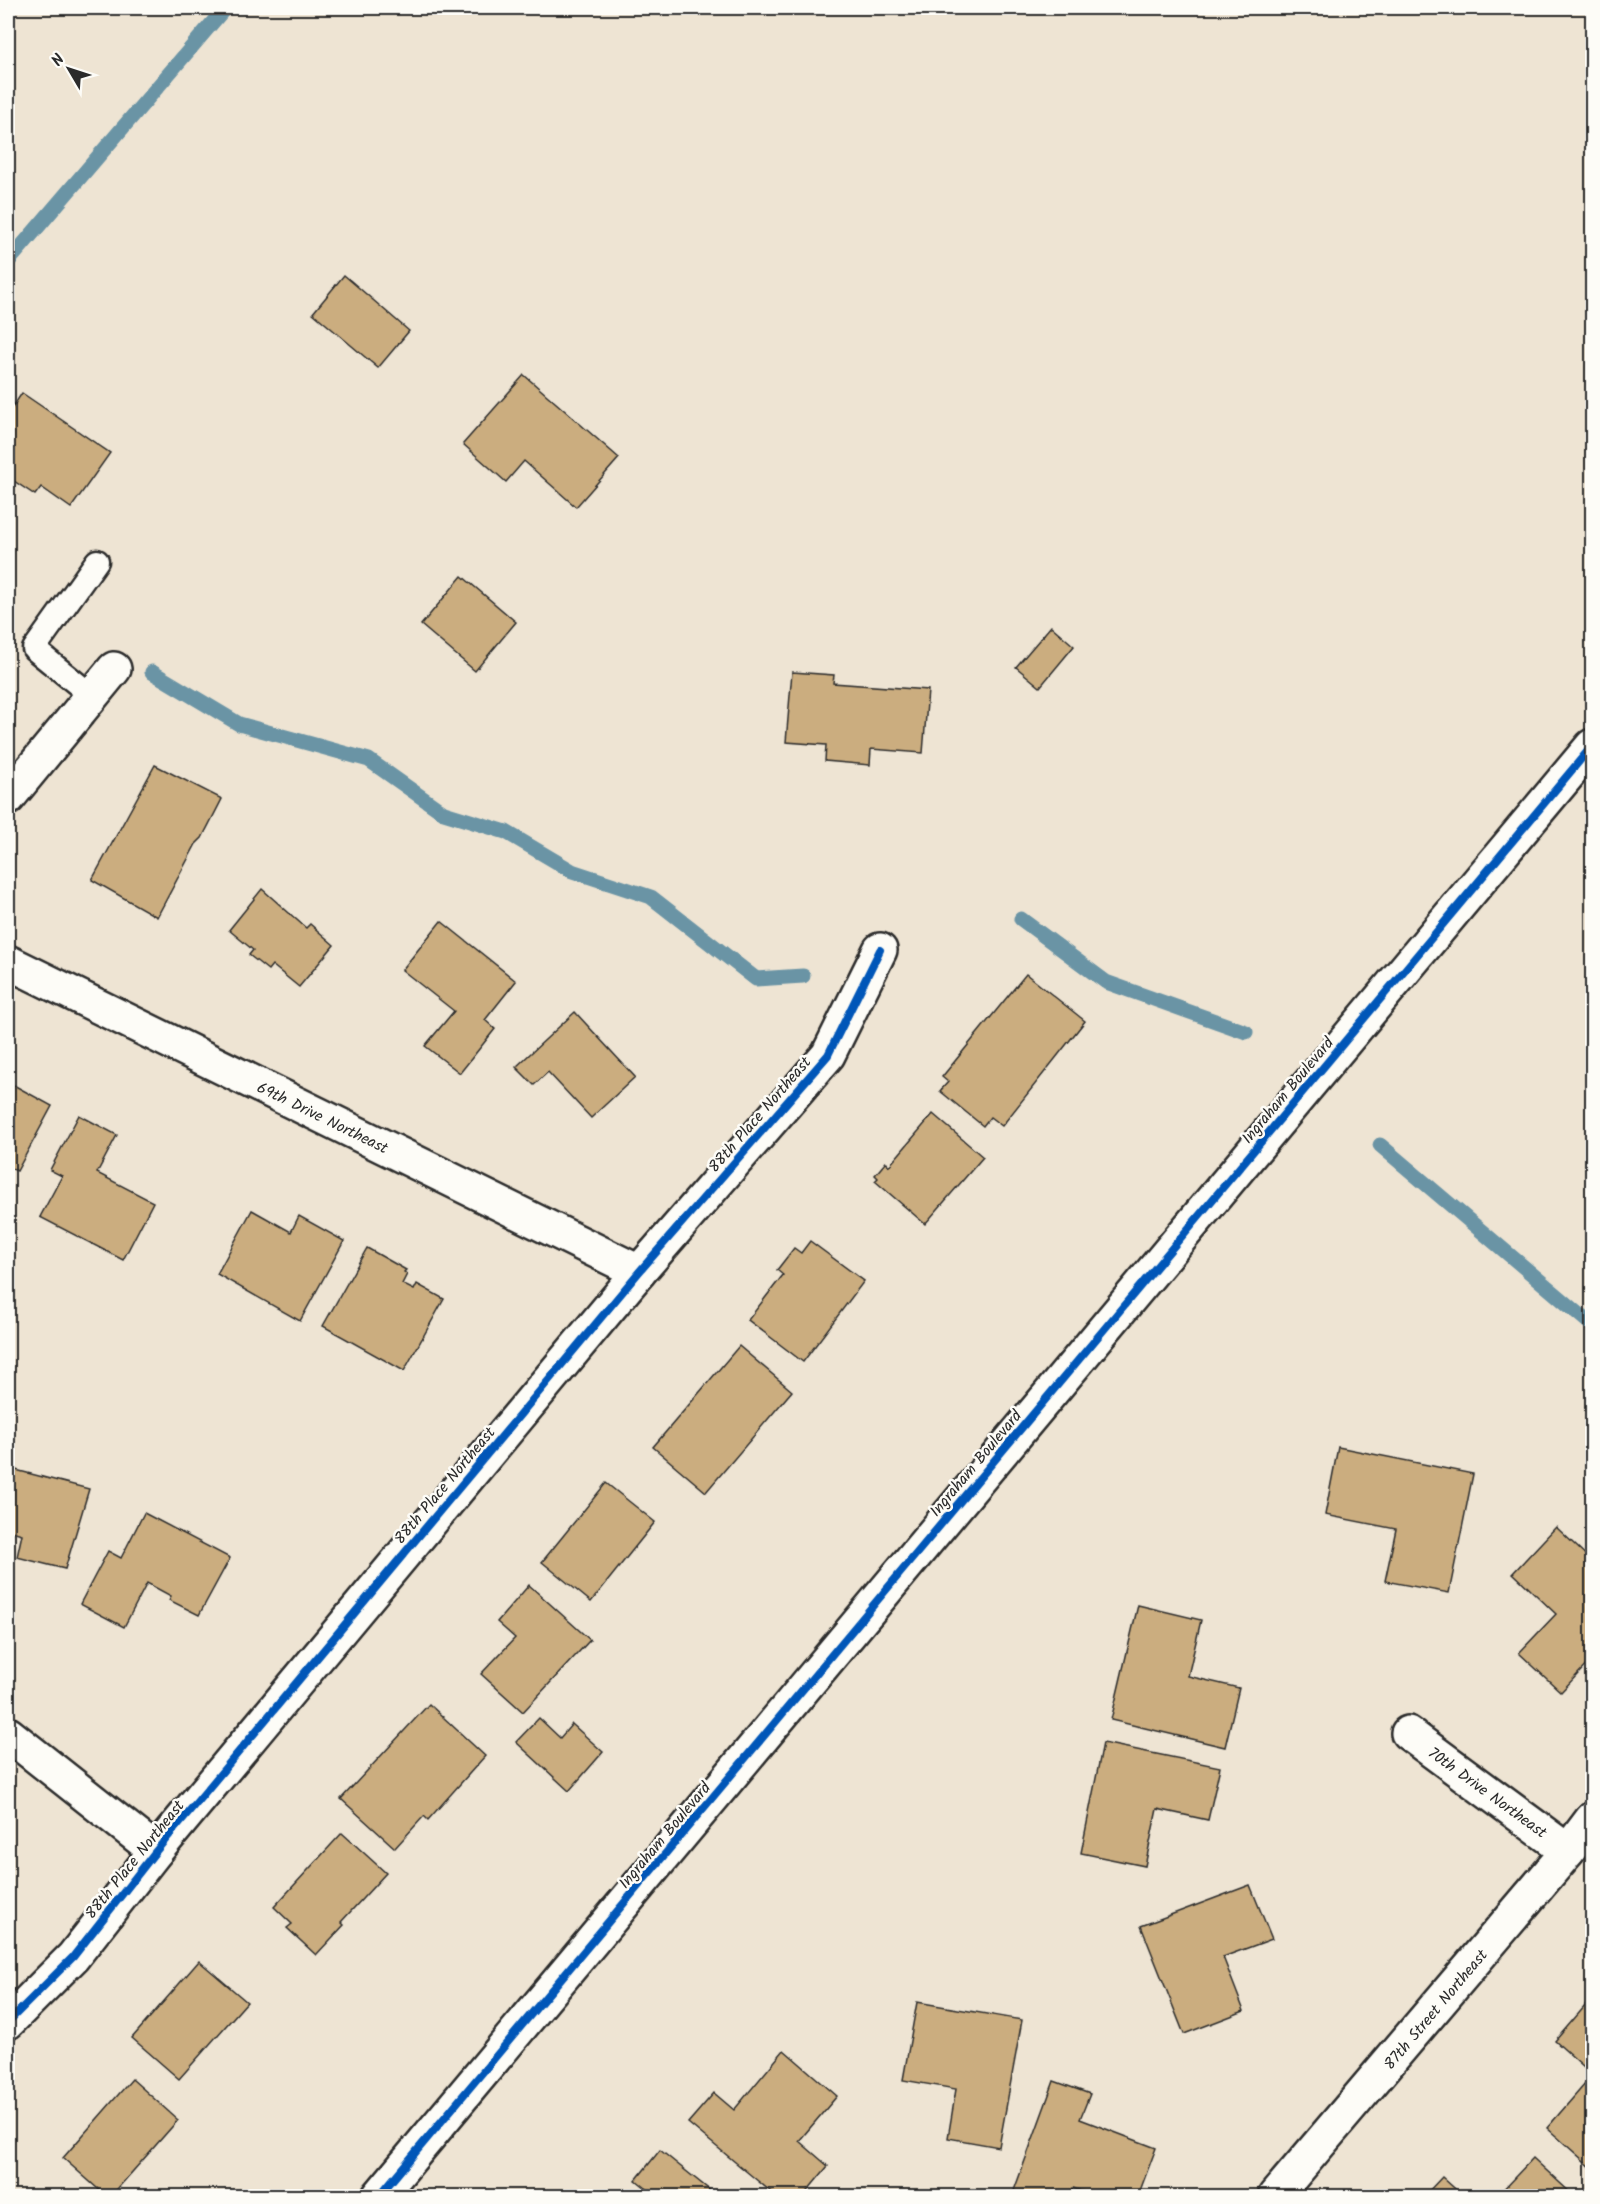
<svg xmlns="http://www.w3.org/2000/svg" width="1600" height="2204" viewBox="0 0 1600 2204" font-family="Kalam,sans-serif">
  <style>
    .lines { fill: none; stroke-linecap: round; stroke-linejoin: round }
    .stream { stroke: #6b94a5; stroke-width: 15 }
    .building { fill: #cbad7f; stroke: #2b2b2b; stroke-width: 1.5 }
    .service-casing { stroke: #2b2b2b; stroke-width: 27 }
    .minor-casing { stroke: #2b2b2b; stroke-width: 38 }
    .secondary-casing { stroke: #2b2b2b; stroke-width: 38 }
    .service { stroke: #fdfcf7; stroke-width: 22 }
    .minor { stroke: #fdfcf7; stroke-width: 33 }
    .secondary { stroke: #fdfcf7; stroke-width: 33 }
    .cycleway-casing { stroke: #fdfcf7; stroke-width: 11 }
    .cycleway { stroke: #0057b8; stroke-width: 8 }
    .labels { text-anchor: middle; stroke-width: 5; stroke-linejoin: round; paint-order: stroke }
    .street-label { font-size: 16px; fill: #2b2b2b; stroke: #fdfcf7 }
  </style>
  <rect width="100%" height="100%" fill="#eee4d3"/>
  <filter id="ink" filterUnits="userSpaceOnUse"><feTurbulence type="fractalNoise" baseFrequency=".0167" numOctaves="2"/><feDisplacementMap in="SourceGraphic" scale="12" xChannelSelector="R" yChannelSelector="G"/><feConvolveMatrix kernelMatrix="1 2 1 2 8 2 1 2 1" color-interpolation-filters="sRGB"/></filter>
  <g filter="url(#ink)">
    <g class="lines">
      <g class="stream">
        <path d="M8,262L225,8"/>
        <path d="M152,672L239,724L369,760L444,813L506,832L572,871L651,897L756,979L803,976"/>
        <path d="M1021,919L1106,982L1246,1032"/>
        <path d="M1380,1145L1592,1325"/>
      </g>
    </g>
    <g class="building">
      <path d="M344,275L409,331L378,368L313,313Z"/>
      <path d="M524,375L619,458L576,507L524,461L506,482L463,444Z"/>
      <path d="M22,393L110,453L71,508L41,487L35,495L8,477V414Z"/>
      <path d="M462,576L516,622L475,671L421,625Z"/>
      <path d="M1051,626L1074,646L1040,687L1016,667Z"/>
      <path d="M792,672L834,675L833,683L928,690L923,753L871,749L870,765L825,761L826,745L786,742Z"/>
      <path d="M155,765L222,799L202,838L196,844L157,917L92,880Z"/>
      <path d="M262,889L306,928L310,924L334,945L299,987L272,965L268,970L249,955L253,950L229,930Z"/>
      <path d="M441,921L516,981L485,1020L495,1029L460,1073L425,1046L454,1011L402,970Z"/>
      <path d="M1026,974L1085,1021L1002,1126L990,1117L983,1126L940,1091L948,1082L942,1077Z"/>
      <path d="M575,1012L635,1077L591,1118L548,1072L534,1085L516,1067Z"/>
      <path d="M8,1082L52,1106L17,1171L8,1167Z"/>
      <path d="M933,1114L983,1157L925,1224L875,1181L878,1178L875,1175L886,1162L889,1166Z"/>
      <path d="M79,1115L117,1135L97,1173L153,1202L123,1260L40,1217L62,1176L50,1170Z"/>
      <path d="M252,1210L291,1232L299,1216L344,1241L300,1321L217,1274Z"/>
      <path d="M810,1241L864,1281L803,1362L748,1320L783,1275L777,1270L794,1248L801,1253Z"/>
      <path d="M367,1248L406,1270L404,1272L407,1274L402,1284L414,1290L417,1284L444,1299L404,1371L323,1326Z"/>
      <path d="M739,1346L792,1391L706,1492L653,1447Z"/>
      <path d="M1338,1447L1473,1474L1449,1593L1385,1581L1396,1529L1325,1515Z"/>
      <path d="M8,1468L89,1489L65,1569L17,1557L22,1534L8,1530Z"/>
      <path d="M606,1483L655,1522L591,1602L542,1562Z"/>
      <path d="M144,1513L230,1558L199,1615L169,1600L171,1596L147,1583L124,1627L80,1604L108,1551L121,1558Z"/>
      <path d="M1556,1527L1592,1561V1659L1561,1692L1519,1653L1556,1614L1513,1573Z"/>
      <path d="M529,1585L590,1640L523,1712L481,1674L515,1638L497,1622Z"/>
      <path d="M1138,1605L1201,1620L1188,1676L1239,1688L1225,1747L1111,1720Z"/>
      <path d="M429,1704L485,1756L428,1820L424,1816L395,1848L341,1799Z"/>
      <path d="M539,1718L560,1738L572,1724L603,1752L569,1791L516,1742Z"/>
      <path d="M1103,1743L1220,1767L1208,1820L1157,1809L1145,1866L1081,1853Z"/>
      <path d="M342,1833L386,1873L341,1922L344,1925L316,1955L287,1928L292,1924L274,1907Z"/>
      <path d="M1250,1885L1272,1939L1223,1957L1244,2011L1184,2034L1141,1926Z"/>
      <path d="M199,1961L247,2002L179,2079L132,2038Z"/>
      <path d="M1592,1998V2074L1555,2041Z"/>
      <path d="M917,2002L1022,2020L999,2147L948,2138L956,2089L903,2080Z"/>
      <path d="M784,2050L837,2096L799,2141L828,2166L803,2196H776L688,2123L714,2093L734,2110Z"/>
      <path d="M1592,2076V2168L1547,2128Z"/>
      <path d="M132,2079L178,2120L111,2196H106L63,2158Z"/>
      <path d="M1054,2081L1090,2094L1080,2119L1156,2148L1138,2196H1095L1073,2188L1070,2196H1012Z"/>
      <path d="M660,2150L717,2196H656L636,2180Z"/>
      <path d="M1533,2158L1574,2196H1497Z"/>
      <path d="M1442,2177L1463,2196H1424Z"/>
    </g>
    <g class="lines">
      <g class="service-casing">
        <path id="service" d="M92,696L34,649L97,561"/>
      </g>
      <g class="minor-casing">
        <g id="minor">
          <path d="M8,798L114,669"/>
          <path d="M8,962L639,1272"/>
          <path d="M1408,1733L1568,1851"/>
          <path d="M8,1734L156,1851"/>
          <path d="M8,2022L73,1957L156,1851L639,1272L828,1055L880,950"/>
          <path d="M1275,2196L1568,1851L1592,1819"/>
        </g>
      </g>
      <g class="secondary-casing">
        <path id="secondary" d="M379,2196L1592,746"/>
      </g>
      <use href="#service" class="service"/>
      <use href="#minor" class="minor"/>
      <use href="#secondary" class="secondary"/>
      <g class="cycleway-casing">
        <g id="cycleway">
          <path d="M8,2022L73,1957L156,1851L639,1272L828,1055L880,950"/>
          <path d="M379,2196L1592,746"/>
        </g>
      </g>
      <use href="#cycleway" class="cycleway"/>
    </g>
  </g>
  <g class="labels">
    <g class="street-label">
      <text transform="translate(1287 1090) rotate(-50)" y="6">Ingraham Boulevard</text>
      <text transform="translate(759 1114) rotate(-49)" y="6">88th Place Northeast</text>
      <text transform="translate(323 1117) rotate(26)" y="6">69th Drive Northeast</text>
      <text transform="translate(975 1463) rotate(-50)" y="6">Ingraham Boulevard</text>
      <text transform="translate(444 1485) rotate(-50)" y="6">88th Place Northeast</text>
      <text transform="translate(1488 1792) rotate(36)" y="6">70th Drive Northeast</text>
      <text transform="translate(664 1835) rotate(-50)" y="6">Ingraham Boulevard</text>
      <text transform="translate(134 1859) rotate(-51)" y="6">88th Place Northeast</text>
      <text transform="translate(1435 2009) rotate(-50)" y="6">87th Street Northeast</text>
    </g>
  </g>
  <rect width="1600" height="2204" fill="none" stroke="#fdfcf7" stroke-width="30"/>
  <rect x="15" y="15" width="1570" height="2174" fill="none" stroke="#2b2b2b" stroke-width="2" filter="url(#ink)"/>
  <g transform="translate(69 69) rotate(309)" stroke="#fdfcf7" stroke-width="4.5" paint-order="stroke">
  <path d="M0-4.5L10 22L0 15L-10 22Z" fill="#2b2b2b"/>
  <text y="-9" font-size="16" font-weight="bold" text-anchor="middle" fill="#2b2b2b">N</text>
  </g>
</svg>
